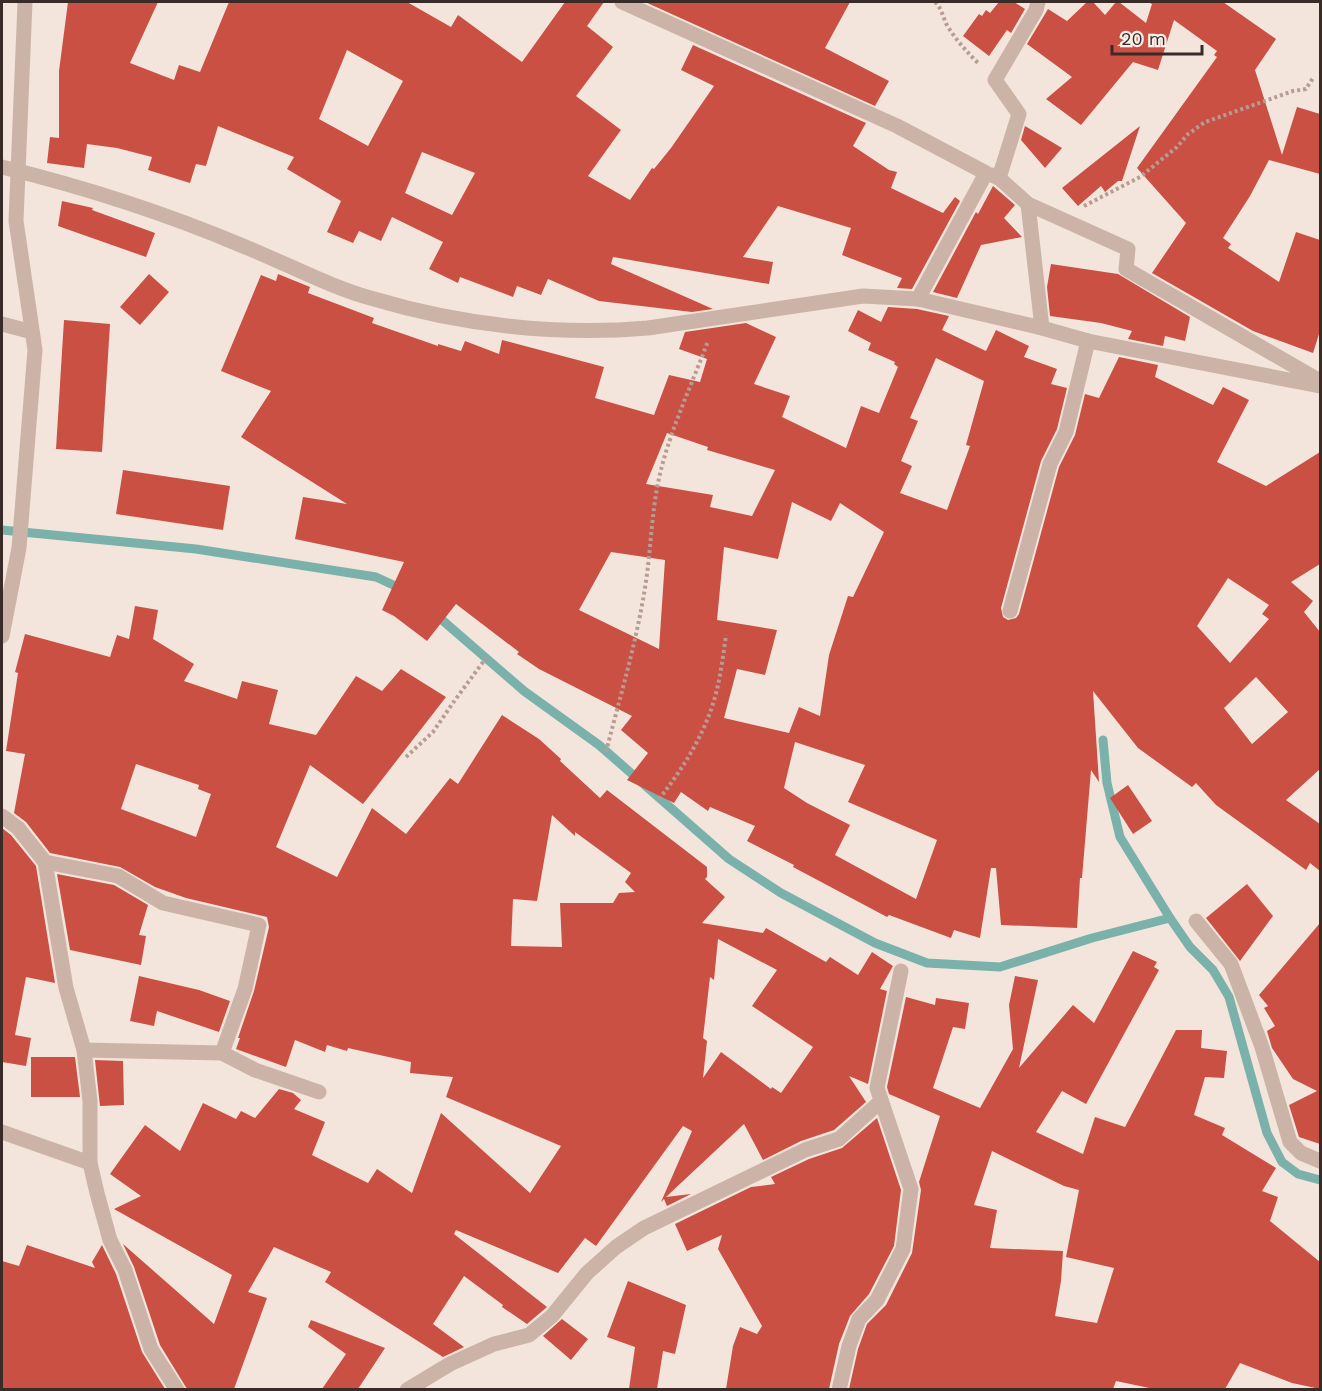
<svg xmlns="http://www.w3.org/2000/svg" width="1322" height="1391" viewBox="0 0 1322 1391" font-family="'Work Sans',sans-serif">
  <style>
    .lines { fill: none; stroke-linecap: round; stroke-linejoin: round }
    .stream { stroke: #7ab1ab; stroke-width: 9 }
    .building { fill: #ca5043; fill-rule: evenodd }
    .path { stroke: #b89c92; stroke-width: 4; stroke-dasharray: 3 3; stroke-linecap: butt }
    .minor { stroke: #ccb3a7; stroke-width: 15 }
  </style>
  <rect width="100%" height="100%" fill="#f3e5dc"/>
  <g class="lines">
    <g class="stream">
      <path d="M2,530L196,549L376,577L404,590"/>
      <path d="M434,613L524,691L599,745L729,859L781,893L875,943L927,963L1000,967L1092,938L1170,918L1190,947L1213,970L1229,997L1267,1133L1282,1162L1298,1174L1320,1180"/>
      <path d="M1103,740L1107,783L1120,837L1170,918"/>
    </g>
  </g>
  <g class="building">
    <path d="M68,2H158L130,63L174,80L179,65L200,72L229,2H407L451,27L458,15L522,62L565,2H604L587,26L613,47L576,96L621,130L588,176L630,200L652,168L654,169L671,148L714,86L681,70L693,45L866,123L853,146L889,170L897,172L891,188L943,213L955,197L960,201L912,289L897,288L902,278L842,255L851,228L778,206L743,257L773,262L769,284L613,257L611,264L713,309L692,312L599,301L548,279L541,295L517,286L513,297L460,277L458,283L429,269L443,242L392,217L381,241L359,231L353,243L327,232L341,201L287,169L294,157L218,126L206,166L196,164L190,183L148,170L152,157L117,148L87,144L84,168L47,163L50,137L59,138V71ZM347,50L403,81L368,146L319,119ZM422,152L475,173L452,215L405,193Z"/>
    <path d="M645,2H850L825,48L889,81L875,106Z"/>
    <path d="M999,2H1014L1025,9L1011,33L1007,30L989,56L963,36L979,14L982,16L986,10L990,13Z"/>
    <path d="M1087,2H1093L1105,15L1116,2H1119L1146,23L1152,4L1148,2H1223L1276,39L1255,70L1282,155L1297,107L1320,114V174L1269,160L1250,196L1223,238L1231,244L1228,248L1279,282L1296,232L1320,240V331L1313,353L1253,331L1152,273L1186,223L1137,168L1217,57L1214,55L1217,51L1174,20L1158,70L1133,62L1081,125L1046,99L1072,77L1027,44L1048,9L1067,21Z"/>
    <path d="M1025,126L1062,148L1045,168L1021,140Z"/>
    <path d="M1140,126L1122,181H1118L1105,192L1101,186L1078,206L1062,188Z"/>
    <path d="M993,186L1015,205L1004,218L1022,237L981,245L957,298L933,292L976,212L978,214Z"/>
    <path d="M62,201L93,208L92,210L155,233L146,257L58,226Z"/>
    <path d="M1051,264L1118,274L1190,317L1185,341L1165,336L1163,346L1128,339L1132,331L1101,323L1050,316L1047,287Z"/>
    <path d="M149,274L169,292L140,325L120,307Z"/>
    <path d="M278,274L310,287L308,293L374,318L372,323L438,346V344L461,351L465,341L499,354L502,340L604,367L595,398L654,415L669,375L700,382L707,359L679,349L685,332L746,323L776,337L754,384L790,396L782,417L846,448L861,406L879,413L898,367L894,364L895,362L868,350L871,343L848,331L858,310L881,322L888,307L917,309L949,316L942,330L986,351L996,330L1029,346L1024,357L1057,369L1051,384L1067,388L1057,429L1041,461L1001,608L1003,617L1008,620L1016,618L1019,614L1059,467L1075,435L1085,394L1099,398L1119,357L1158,365L1155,377L1213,405L1223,387L1249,400L1217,462L1266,486L1320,452V564L1291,582L1313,601L1304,612L1320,632V769L1286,800L1320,824V871L1310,863L1306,870L1216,805L1196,783L1192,787L1138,748L1093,691L1099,782L1091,770L1082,878H1080L1077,928L1001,925L996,868H991L980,938L954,930L951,938L889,915L887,917L793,867L794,865L747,841L755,826L710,807L708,811L681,792L674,803L627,780L648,753L621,730L632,716L539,669L517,654L519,652L456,604L427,641L394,616L382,610L404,562L295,539L303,497L347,504L241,437L271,391L221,371L261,275L276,281ZM936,358L984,381L966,445L970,446L947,510L900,493L912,466L901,461L918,421L910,418ZM667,433L708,447L707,450L775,470L752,516L710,507L713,495L646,484ZM792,502L831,521L840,503L884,532L853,597L848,596L829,655L820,716L799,707L789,733L724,718L737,669L765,675L777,630L717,620L724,547L778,559ZM611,552L665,560L659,649L579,610ZM1228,578L1269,605L1262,614L1269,619L1230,663L1197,626ZM1256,677L1288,712L1252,744L1224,708ZM795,742L865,765L848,802L937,840L916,899L835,855L850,825L807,803L784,788Z"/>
    <path d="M64,320L110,324L102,452L56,449Z"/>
    <path d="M123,470L230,486L223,530L116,514Z"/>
    <path d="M135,606L158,610L153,639L194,664L184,681L237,699L242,681L278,690L269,724L316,735L356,676L382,691L401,669L446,697L363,804L310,765L276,847L337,877L372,808L406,834L450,778L458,784L502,715L539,739L561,759L560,761L600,798L607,790L707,867V877L705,879L725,897L702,923L763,933L766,928L826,962L830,957L858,975L872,952L893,966L880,989L887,991L868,1084L849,1076L866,1102L834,1130L801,1141L763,1160L744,1124L666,1197L691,1194L667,1206L664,1199L661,1202L692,1131L683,1126L596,1246L585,1238L558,1273L456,1230L454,1234L547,1307L527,1324L502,1307L503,1305L464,1276L433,1324L464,1347L443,1357L325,1282L331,1272L274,1247L248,1292L267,1298L234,1389H187L160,1345L134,1267L123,1244L214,1324L232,1275L114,1209L141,1196L110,1174L145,1125L180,1151L203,1103L236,1119L241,1111L255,1118L279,1089L293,1093L301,1100L294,1109L325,1122L312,1155L368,1183L377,1169L412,1193L441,1113L530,1193L561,1146L446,1097L453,1077L410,1073L411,1062L348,1048L347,1051L327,1045L325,1052L295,1040L286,1067L236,1049L240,1038H238L254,991L269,927L267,917L186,898L155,887L120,867L50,853L26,822L14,813L25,754L6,751L18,673L15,672L25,634L110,657L117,635L129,639ZM136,764L199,785L198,789L211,794L196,837L121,809ZM552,815L575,836V832L631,873L625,882L635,892L619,893L613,903H560L562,947L511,946L513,899L537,901ZM718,939L777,970L752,1006L813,1047L781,1093L772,1087L771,1089L721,1052L703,1078L707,1041L703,1038L710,977L714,980Z"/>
    <path d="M1128,785L1152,821L1133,834L1110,798Z"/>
    <path d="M2,828L11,835L36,866L55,983L26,977L15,1035L31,1038L26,1066L2,1062Z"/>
    <path d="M57,874L114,885L148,905L139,935L146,936L141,965L70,950Z"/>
    <path d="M1247,884L1273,916L1240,961L1206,918Z"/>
    <path d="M1320,923V1144L1299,1137L1289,1105L1317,1091L1293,1079L1272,1048L1267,1031L1275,1026L1264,1008L1268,1006L1259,995Z"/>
    <path d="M1133,951L1157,962L1154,967L1159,970L1086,1104L1062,1091L1036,1132L1083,1154L1095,1117L1125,1127L1176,1030H1202L1201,1048L1227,1051L1224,1078L1205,1077L1194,1115L1225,1128L1222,1135L1276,1168L1262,1191L1278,1197L1270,1221L1320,1262V1389L1292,1383L1240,1363L1225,1389H1154L1116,1381L1113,1389H849L858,1349L867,1324L886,1305L912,1253L921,1190L919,1182L940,1116L889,1094L887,1087L906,997L935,1005L936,998L969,1003L965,1029L953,1027L933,1088L980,1108L1013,1049L1009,1005L1015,976L1038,980L1019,1068L1073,1005L1094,1023ZM992,1151L1064,1186L1079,1190L1066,1257L1114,1268L1097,1323L1055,1316L1061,1281L1063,1251L990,1248L997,1210L974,1205Z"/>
    <path d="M139,976L199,990L230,1001L219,1032L157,1011L154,1026L130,1021Z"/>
    <path d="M31,1057H75L80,1097H31Z"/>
    <path d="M95,1060L123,1061L124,1105L100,1106Z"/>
    <path d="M877,1118L901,1190L894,1246L869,1294L850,1316L839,1344L829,1389H726L733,1346L740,1327L757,1334L762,1326L718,1249L722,1235L687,1251L675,1224L751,1187L775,1184L771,1177L809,1159L842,1148Z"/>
    <path d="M27,1245L95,1268L92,1262L102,1245L116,1274L142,1352L165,1389H2V1261L19,1266Z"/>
    <path d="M628,1281L686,1305L675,1354L663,1351L657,1389H629L635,1347L607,1337Z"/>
    <path d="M562,1319L588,1339L571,1360L543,1336Z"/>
    <path d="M311,1320L385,1348L358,1389H322L346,1354L308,1327Z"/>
  </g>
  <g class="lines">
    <g class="path">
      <path d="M935,2C942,8 943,19 948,27C957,41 967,52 979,64"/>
      <path d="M1084,206L1140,177L1177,147L1188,134L1205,122L1293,91L1306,89L1313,78"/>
      <path d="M606,752C621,693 639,634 647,574C651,544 652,513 658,483C668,434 691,387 708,341"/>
      <path d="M406,757L433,732L455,700L486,658"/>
      <path d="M659,799C686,765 711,724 719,680C722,665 724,650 726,635"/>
    </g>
    <g class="minor">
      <path d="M622,2L897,126L986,173L918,299"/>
      <path d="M2,167C84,187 165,213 243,246C286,263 329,287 374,299C461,325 557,336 648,328L863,296L918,299L1042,328L1088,341L1320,386"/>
      <path d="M992,175L999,178L1019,114L995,80L1036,10L1038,2"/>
      <path d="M999,178L1028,204L1128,249L1126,269L1320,381"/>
      <path d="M1028,204L1042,328"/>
      <path d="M2,324L32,332"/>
      <path d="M1010,611L1050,464L1066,432L1088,341"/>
      <path d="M2,636L19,548L35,350L16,221L25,2"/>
      <path d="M2,816L18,828L45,862L66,988L84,1050L90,1101V1163L97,1193L110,1240L125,1270L151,1349L177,1390"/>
      <path d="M45,862L118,876L163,903L259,925L245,989L222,1053"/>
      <path d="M1196,921L1231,964L1262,1047L1290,1142L1301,1153L1320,1161"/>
      <path d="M84,1050L222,1053L255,1070L319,1092"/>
      <path d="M2,1132L90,1163"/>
      <path d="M407,1390L450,1364L494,1344L529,1335L552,1316L587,1273L616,1247L644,1228L805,1150L839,1139L881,1101"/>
      <path d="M839,1390L849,1346L859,1319L877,1300L903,1249L911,1189L877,1088L901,971"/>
    </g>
  </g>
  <rect width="1322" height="1391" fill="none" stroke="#382b28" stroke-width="6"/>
  <path d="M1112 45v9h90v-9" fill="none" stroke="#382b28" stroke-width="3"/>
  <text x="1121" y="45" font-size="18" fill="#382b28" stroke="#faf0e9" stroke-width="4.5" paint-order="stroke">20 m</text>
</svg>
